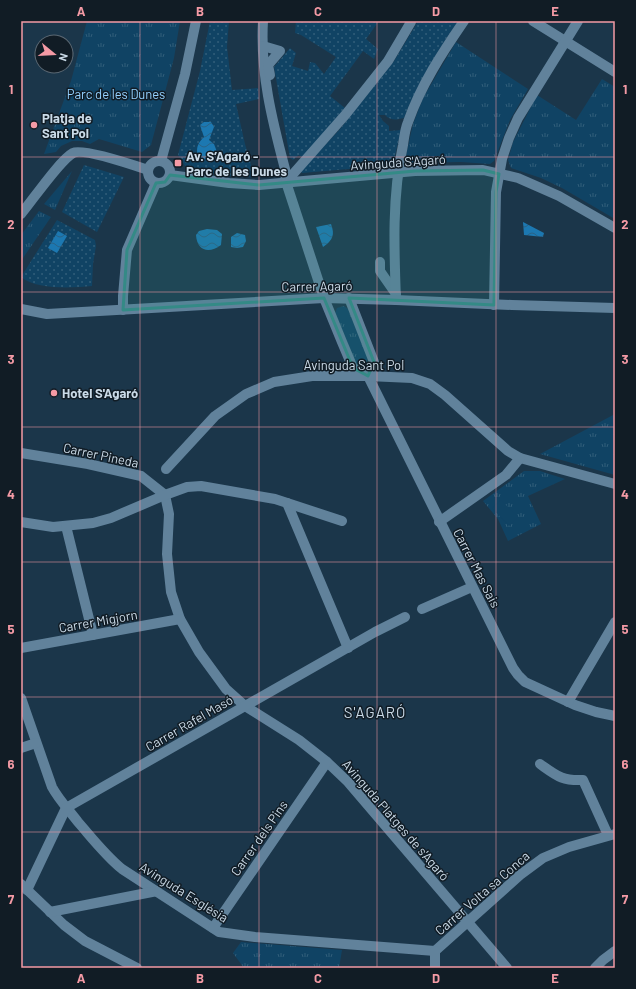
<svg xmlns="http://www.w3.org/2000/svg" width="636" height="989" viewBox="0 0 636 989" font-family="Barlow,sans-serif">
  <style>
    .grass { fill: url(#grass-dots) }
    .park { fill: url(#park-tufts) }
    .pitch { fill: #104364 }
    .water { fill: url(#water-waves) }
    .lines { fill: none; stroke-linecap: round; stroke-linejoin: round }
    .minor { stroke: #61829b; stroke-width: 10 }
    .marked { fill: #348a86; fill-opacity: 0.2; stroke: #348a86; stroke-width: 3; stroke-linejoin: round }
    .grid { fill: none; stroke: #f49aa5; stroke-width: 1; stroke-opacity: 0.55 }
    .poi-dot { fill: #f49aa5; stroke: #111c25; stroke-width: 1.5 }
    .labels { text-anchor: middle; stroke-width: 3; stroke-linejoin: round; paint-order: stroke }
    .park-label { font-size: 13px; fill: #94d1ff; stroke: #111c25 }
    .poi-label { font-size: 13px; font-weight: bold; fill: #cadae7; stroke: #111c25; text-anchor: start }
    .street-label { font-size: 13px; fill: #cadae7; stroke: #111c25 }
    .quarter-label { font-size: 15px; letter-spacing: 1px; fill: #cadae7; stroke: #111c25 }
    .neatline { fill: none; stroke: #f49aa5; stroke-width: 1.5 }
    .grid-label { font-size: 13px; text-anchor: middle; font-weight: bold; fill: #f49aa5 }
  </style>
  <defs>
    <pattern id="grass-dots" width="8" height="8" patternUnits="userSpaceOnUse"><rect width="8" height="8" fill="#104364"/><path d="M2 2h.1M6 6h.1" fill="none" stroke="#315e7a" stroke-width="1.8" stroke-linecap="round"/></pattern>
    <pattern id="park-tufts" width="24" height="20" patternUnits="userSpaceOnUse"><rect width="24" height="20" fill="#104364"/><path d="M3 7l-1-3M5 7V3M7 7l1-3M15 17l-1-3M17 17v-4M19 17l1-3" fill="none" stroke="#315e7a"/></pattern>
    <pattern id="water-waves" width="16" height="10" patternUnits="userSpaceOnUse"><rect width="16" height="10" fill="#1c78b1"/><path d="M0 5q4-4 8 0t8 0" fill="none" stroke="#296286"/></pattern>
  </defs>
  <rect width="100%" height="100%" fill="#1b364a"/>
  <g class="grass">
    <path d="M210,21H229L227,47L232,90L258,88L259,99L236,104L245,144L253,172L255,171L257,177L231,176L187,169L178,155L200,71Z"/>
    <path d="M296,21H379L366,39L378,49L374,59L363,51L330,96L345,108L302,158L299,155L293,160L290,158L274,67L290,48L296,53L292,66L308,71L310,62L315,63L324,74L336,57L301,35L295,33Z"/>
    <path d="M415,21H458C437,52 418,83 404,118C396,120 391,121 385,115H379L383,121L389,126V131L401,130L394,160L390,164L383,166L302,173L301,171L340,129L394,61L417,23Z"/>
    <path d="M84,165L124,177L97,232L62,212Z"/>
    <path d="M57,220L95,240L96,246L93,264L92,286C73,288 36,290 21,277Z"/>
  </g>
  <g class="park">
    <path d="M87,21H180L174,58L151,145L142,152L99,139L90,144L82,141H72L61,146L56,152L44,154L71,81Z"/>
    <path d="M456,42L528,89L510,120L494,161L490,164L461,162L412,163L407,160L406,155L413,124L423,98Z"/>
    <path d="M602,79L615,87V219L562,188L541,178L511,168L508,160L513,142L537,95L576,120Z"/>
    <path d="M72,171L55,210L44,204Z"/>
    <path d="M39,211L51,217L21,261V235Z"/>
    <path d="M344,306L348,309L368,358L366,363L361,366L356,363L335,313L337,308Z"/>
    <path d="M615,414V475L540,454Z"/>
    <path d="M524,471H540L565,479L528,496L541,524L508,541L498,519L483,501Z"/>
    <path d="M241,942L342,950L339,968H244L233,953Z"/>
  </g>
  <path class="pitch" d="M501,500L518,517L509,526L492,508Z"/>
  <g class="water">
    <path d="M204,122H211L214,127L209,140L214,144L217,152C210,160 207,161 198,157C196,148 197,144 204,137L200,125Z"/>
    <path d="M523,222L544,233L543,237L524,235Z"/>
    <path d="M331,224C335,235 333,240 323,247L316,227Z"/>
    <path d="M207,229L217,230L222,234L221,245C209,254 197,251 196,235L199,231Z"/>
    <path d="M58,231L67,236L57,253L48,248Z"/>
    <path d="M237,233L245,235L246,241L243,247L237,248L231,247V237Z"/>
  </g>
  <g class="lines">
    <g class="minor">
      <path d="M263,21C260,72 272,120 285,169L286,182L324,298L342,342L353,368L368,376L513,668L518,675L525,682L575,705L596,712L615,716"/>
      <path d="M533,21L615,72"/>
      <path d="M263,46L280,51L268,65L270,75"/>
      <circle cx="159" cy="172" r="11"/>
      <path d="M161,161L185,74L196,21"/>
      <path d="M170,175L229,183L259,185L415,171L483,170L518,178L559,196L615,228"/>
      <path d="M286,182L346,114L388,61L411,22"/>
      <path d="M21,214C32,201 60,160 73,153C83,148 136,166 148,170"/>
      <path d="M380,262V271L396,294"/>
      <path d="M349,298L374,362L368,376"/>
      <path d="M396,300C394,248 392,196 403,145C404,138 405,129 408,122C421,85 442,53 464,21"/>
      <path d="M494,305L496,192L502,159L509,138L518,118L578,21"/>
      <path d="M21,309L47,314L324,298L396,300L512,305L615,308"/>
      <path d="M123,310V296L127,250L156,183"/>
      <path d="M21,453L88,464L141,476L165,495"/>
      <path d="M166,469L215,416L246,394L274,382L312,376H368L412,378L430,384L445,395L508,451L520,458L615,484"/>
      <path d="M165,495L169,514L167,554L171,592L180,619L199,652L226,689L245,706L299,740L327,762L348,782L507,968"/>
      <path d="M287,503L348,648"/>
      <path d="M21,522L53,527L93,523L111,518L165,495L187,487L201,486L275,499L342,521"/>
      <path d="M439,522L506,475L520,458"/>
      <path d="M66,526L93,635"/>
      <path d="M422,609L472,587"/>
      <path d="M21,648L180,619"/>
      <path d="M21,698L52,787C59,800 69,810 78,822C92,838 105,855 122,869L219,932L255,937L435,951"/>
      <path d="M568,702L615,622"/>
      <path d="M21,748L36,743"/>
      <path d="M540,764C557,776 562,781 583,780L608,835"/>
      <path d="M21,884L64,925L85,941L137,968"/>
      <path d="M27,890L66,808L375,632L405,617"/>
      <path d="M50,912L157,891"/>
      <path d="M213,928L327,762"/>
      <path d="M435,951L520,875L543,858L569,847L615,834"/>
      <path d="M435,968V951"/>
      <path d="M595,968L603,960L615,951"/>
    </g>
  </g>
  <path class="marked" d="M483,170L499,174L496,192L494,305L349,298L374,362L368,376L353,368L324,298L123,310L127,250L156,183L165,182L170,175L259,185L415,171Z"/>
  <path class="grid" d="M140,21V968M259,21V968M377,21V968M496,21V968M21,157H615M21,292H615M21,427H615M21,562H615M21,697H615M21,832H615"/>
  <g class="poi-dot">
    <circle cx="34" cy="125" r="4"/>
    <rect x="174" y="159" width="8" height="8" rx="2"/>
    <circle cx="54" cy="393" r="4"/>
  </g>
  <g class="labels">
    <g class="park-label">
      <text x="116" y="99">Parc de les Dunes</text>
    </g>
    <g class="poi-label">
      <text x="42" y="123">Platja de<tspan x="42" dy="15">Sant Pol</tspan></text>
      <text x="186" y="161">Av. S’Agaró -<tspan x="186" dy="15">Parc de les Dunes</tspan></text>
      <text x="62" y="398">Hotel S'Agaró</text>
    </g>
    <g class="street-label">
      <text transform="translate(398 162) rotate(-4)" y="5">Avinguda S'Agaró</text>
      <text transform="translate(317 286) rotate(-1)" y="5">Carrer Agaró</text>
      <text x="354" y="370">Avinguda Sant Pol</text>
      <text transform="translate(101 455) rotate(12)" y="5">Carrer Pineda</text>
      <text transform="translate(477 568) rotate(63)" y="5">Carrer Mas Sais</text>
      <text transform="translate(98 621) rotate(-10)" y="5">Carrer Migjorn</text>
      <text transform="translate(189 723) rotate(-30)" y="5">Carrer Rafel Masó</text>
      <text transform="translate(396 820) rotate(49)" y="5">Avinguda Platges de s'Agaró</text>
      <text transform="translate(259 838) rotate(-55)" y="5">Carrer dels Pins</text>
      <text transform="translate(184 892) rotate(32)" y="5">Avinguda Església</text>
      <text transform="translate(482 893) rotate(-41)" y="5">Carrer Volta sa Conca</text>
    </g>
    <g class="quarter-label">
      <text x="375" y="718">S'AGARÓ</text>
    </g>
  </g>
  <rect width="636" height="989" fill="none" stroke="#111c25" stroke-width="44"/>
  <g transform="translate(54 54) rotate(108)"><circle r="19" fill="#111c25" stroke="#5b6873"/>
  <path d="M0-3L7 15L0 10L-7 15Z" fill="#f49aa5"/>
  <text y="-6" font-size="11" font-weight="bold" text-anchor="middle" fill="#cadae7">N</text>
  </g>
  <rect x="22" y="22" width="592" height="945" class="neatline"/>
  <g class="grid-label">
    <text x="81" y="16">A</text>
    <text x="200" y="16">B</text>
    <text x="318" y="16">C</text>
    <text x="436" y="16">D</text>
    <text x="555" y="16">E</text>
    <text x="11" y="94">1</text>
    <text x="625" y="94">1</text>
    <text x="11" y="229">2</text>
    <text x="625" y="229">2</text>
    <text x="11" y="364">3</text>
    <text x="625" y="364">3</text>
    <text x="11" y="499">4</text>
    <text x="625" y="499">4</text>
    <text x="11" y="634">5</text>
    <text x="625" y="634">5</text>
    <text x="11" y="769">6</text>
    <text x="625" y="769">6</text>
    <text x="11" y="904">7</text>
    <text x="625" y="904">7</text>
    <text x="81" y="983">A</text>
    <text x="200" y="983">B</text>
    <text x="318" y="983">C</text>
    <text x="436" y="983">D</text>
    <text x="555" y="983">E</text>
  </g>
</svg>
